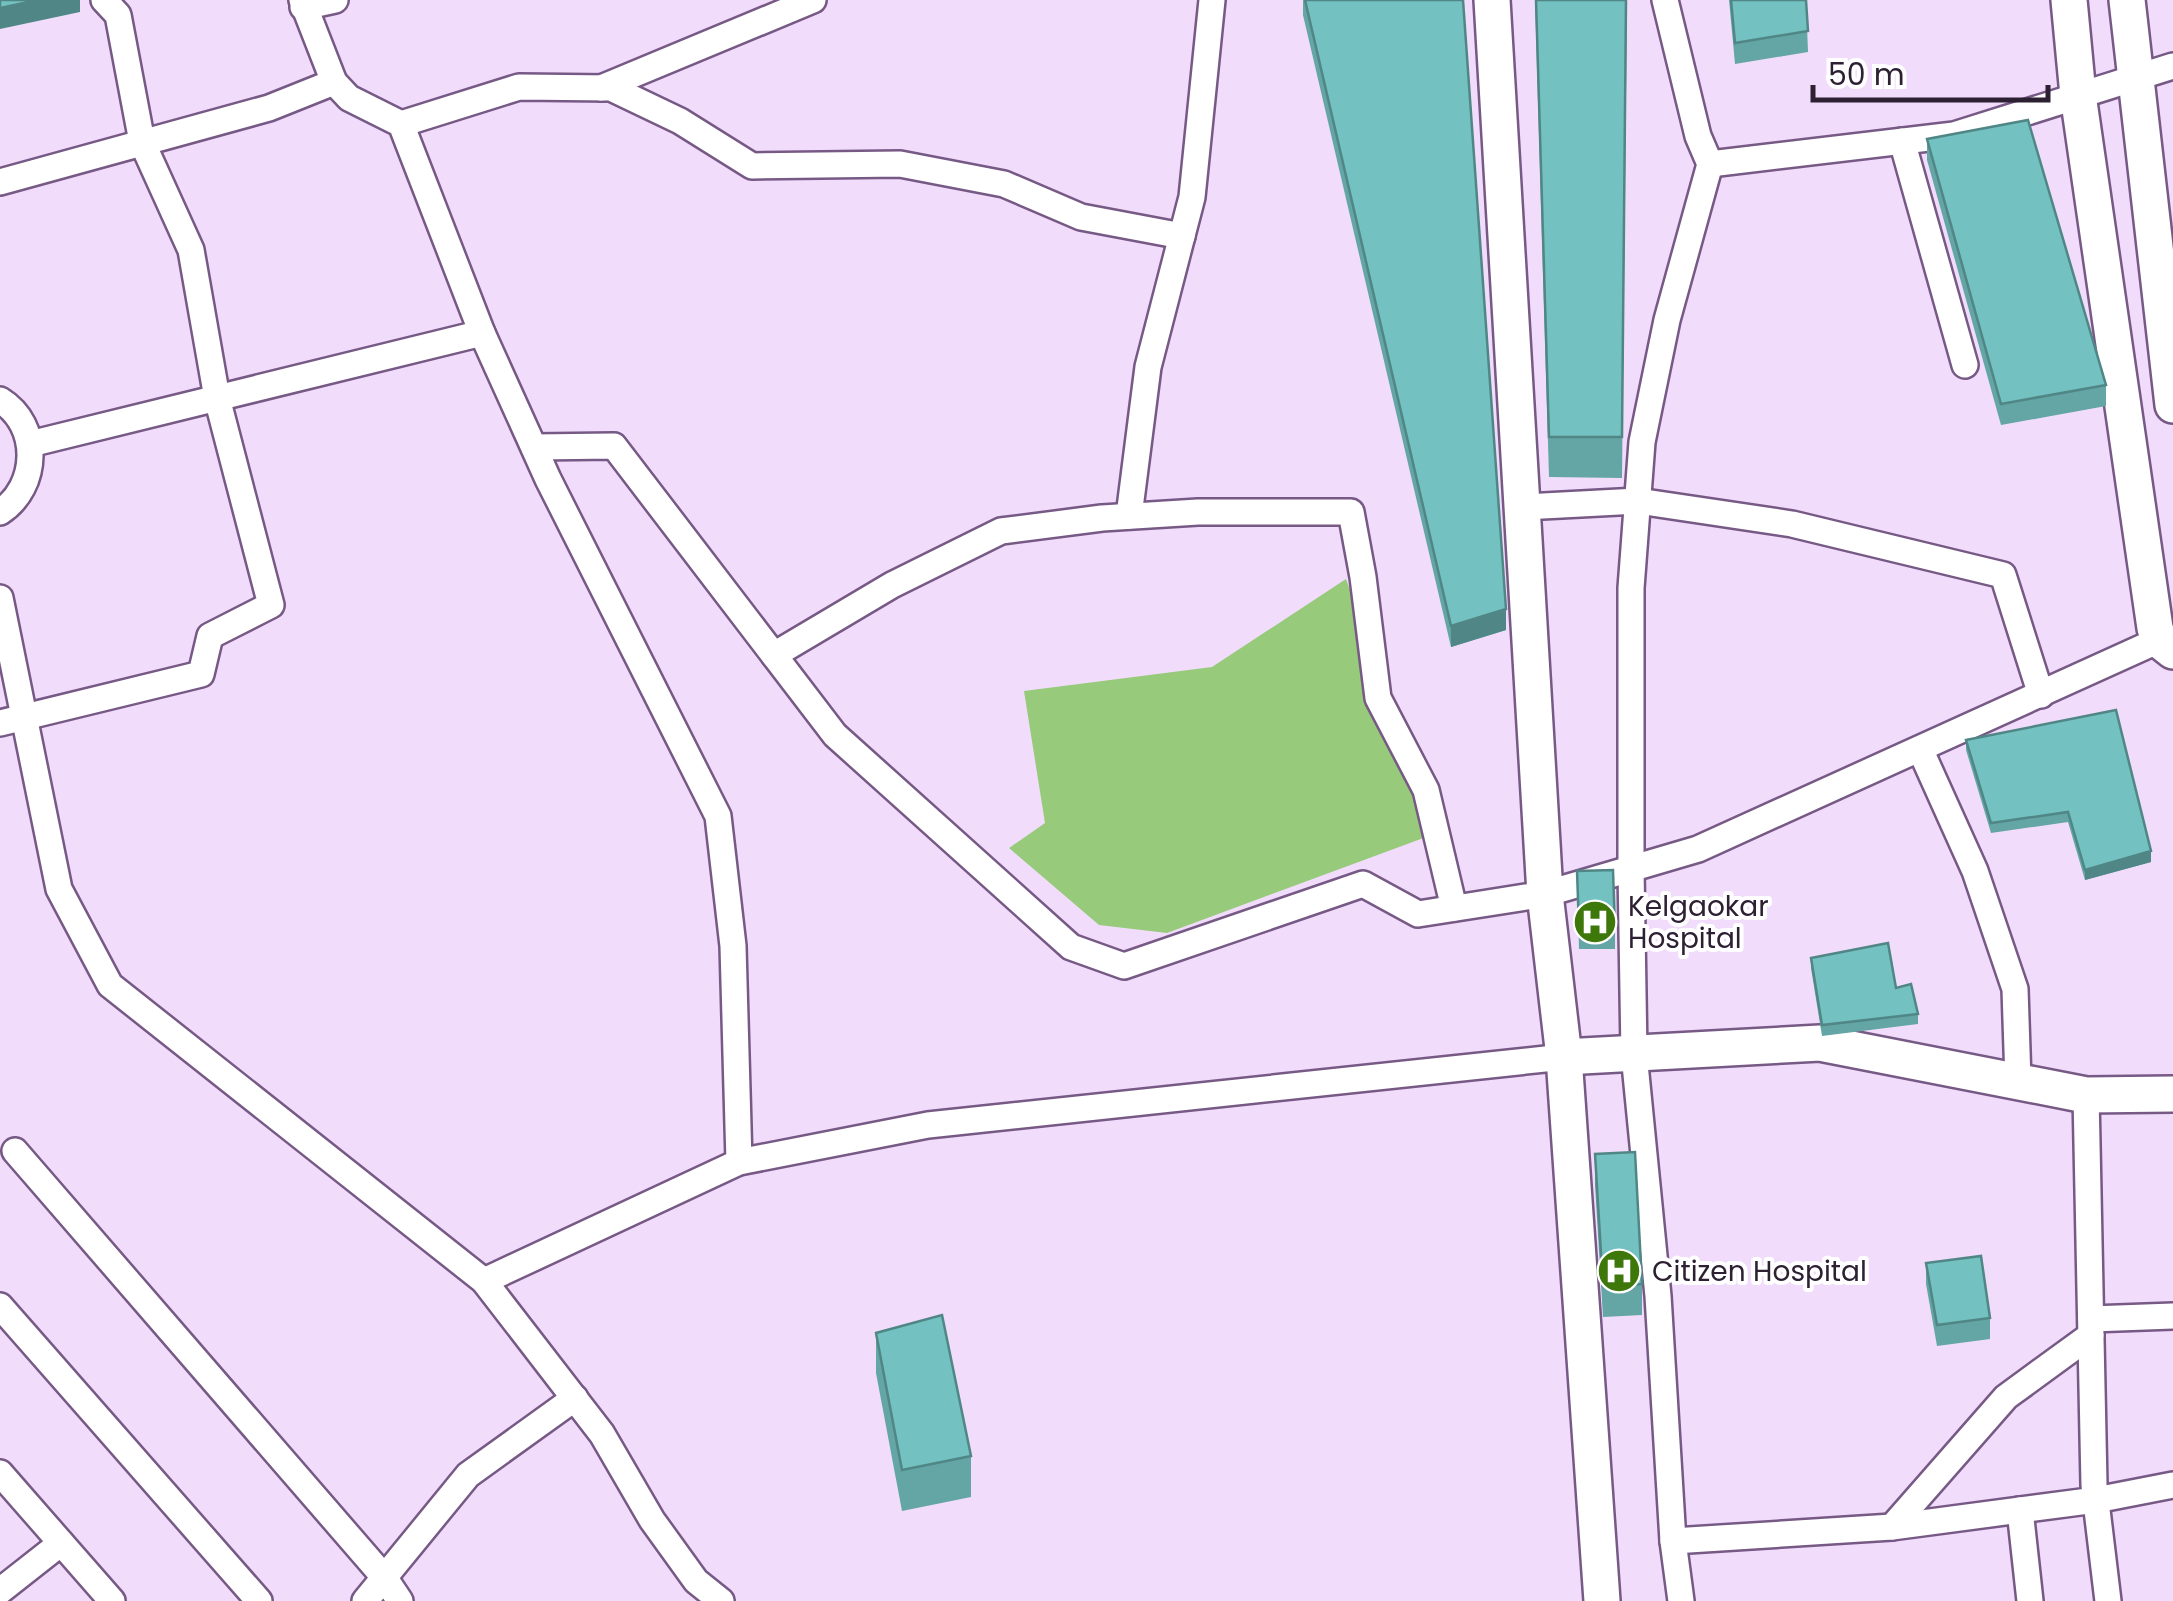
<svg xmlns="http://www.w3.org/2000/svg" width="2173" height="1601" viewBox="0 0 2173 1601" font-family="Poppins,sans-serif">
  <style>
    .green { fill: #97ca7a }
    .lines { fill: none; stroke-linecap: round; stroke-linejoin: round }
    .street-casing { stroke: #775985; stroke-width: 30 }
    .secondary-casing { stroke: #775985; stroke-width: 40 }
    .street { stroke: #fff; stroke-width: 25 }
    .secondary { stroke: #fff; stroke-width: 35 }
    .wall { fill: #63a6a5 }
    .shaded-wall { fill: #508786 }
    .building { fill: #73c1c0; stroke: #508786; stroke-width: 2.5 }
    .labels { text-anchor: middle; stroke-width: 8; stroke-linejoin: round; paint-order: stroke }
    .poi-label { font-size: 28px; fill: #2d2033; stroke: #fff; text-anchor: start }
  </style>
  <rect width="100%" height="100%" fill="#f1ddfb"/>
  <path class="green" d="M1346,579L1437,833L1167,933L1099,925L1009,848L1045,823L1024,691L1212,667Z"/>
  <g class="lines">
    <g class="street-casing">
      <g id="street">
        <path d="M302,0L334,82L349,98L401,124L482,333L548,479L718,816L733,946L739,1162"/>
        <path d="M1665,0L1698,136L1710,164L1667,320L1642,442L1631,588V869L1634,1054L1658,1296L1673,1541L1681,1601"/>
        <path d="M303,7L335,0"/>
        <path d="M601,88L813,0"/>
        <path d="M401,124L519,87L611,88L680,121L752,166L900,164L1004,184L1081,217L1182,236"/>
        <path d="M1902,141L1965,365"/>
        <path d="M1710,164L1954,135L2173,66"/>
        <path d="M0,182L269,108L334,82"/>
        <path d="M0,400C41,425 39,487 0,512"/>
        <path d="M30,444L482,333"/>
        <path d="M534,447L614,446L835,735L1071,947L1124,966L1363,884L1418,914L1545,894L1698,849L2159,640"/>
        <path d="M1522,507L1638,501L1792,524L2003,575L2041,695"/>
        <path d="M1129,516L1148,367L1192,197L1212,0"/>
        <path d="M0,598L59,889L110,985L484,1281L602,1434L652,1520L696,1581L721,1601"/>
        <path d="M774,655L892,585L1001,531L1102,518L1198,512H1351L1363,577L1378,698L1426,790L1454,908"/>
        <path d="M0,723L201,674L210,636L271,605L217,398L191,250L142,142L118,15L104,0"/>
        <path d="M1920,749L1975,871L2015,989L2018,1081"/>
        <path d="M2086,1095L2094,1485L2108,1601"/>
        <path d="M15,1151L384,1577L400,1601"/>
        <path d="M484,1281L739,1162L928,1125L1564,1057"/>
        <path d="M0,1306L259,1601"/>
        <path d="M2091,1319L2173,1316"/>
        <path d="M0,1473L112,1601"/>
        <path d="M2020,1510L2030,1601"/>
        <path d="M1892,1527L2006,1397L2091,1335"/>
        <path d="M1673,1541L1892,1527L2096,1500L2173,1485"/>
        <path d="M0,1591L61,1543"/>
        <path d="M365,1601L468,1475L575,1398"/>
      </g>
    </g>
    <g class="secondary-casing">
      <g id="secondary">
        <path d="M1492,0L1545,894L1564,1057L1602,1601"/>
        <path d="M2069,0L2078,95L2155,628L2159,640L2173,651"/>
        <path d="M2127,0L2173,405"/>
        <path d="M1564,1057L1820,1043L2086,1095L2173,1094"/>
      </g>
    </g>
    <use href="#street" class="street"/>
    <use href="#secondary" class="secondary"/>
  </g>
  <g class="wall">
    <path d="M1303,0H1463L1506,630L1451,647L1303,15Z"/>
    <path d="M1535,0H1627L1622,478L1549,477Z"/>
    <path d="M1729,0H1806L1808,52L1735,64Z"/>
    <path d="M1927,139L2106,385V406L2001,425L1927,160Z"/>
    <path d="M1966,740L2151,862L2085,880L2068,822L1991,833L1966,750Z"/>
    <path d="M1577,871L1615,928V949H1579Z"/>
    <path d="M1811,958L1896,988L1918,1014V1024L1822,1036L1811,968Z"/>
    <path d="M1595,1154L1642,1284V1315L1603,1317L1595,1185Z"/>
    <path d="M1926,1263L1990,1318V1339L1937,1346L1926,1284Z"/>
    <path d="M876,1333L971,1456V1497L902,1511L876,1373Z"/>
  </g>
  <g class="shaded-wall">
    <path d="M38,0H80V12L0,29V8Z"/>
    <path d="M1506,609V630L1451,647V626Z"/>
    <path d="M2151,851V862L2085,880V870Z"/>
  </g>
  <g class="building">
    <path d="M0,0H38L0,8Z"/>
    <path d="M1305,0H1463L1506,609L1451,626Z"/>
    <path d="M1536,0H1626L1622,437H1549Z"/>
    <path d="M1731,0H1806L1808,31L1735,43Z"/>
    <path d="M2028,120L2106,385L2001,404L1927,139Z"/>
    <path d="M2116,710L2151,851L2085,870L2068,812L1991,823L1966,740Z"/>
    <path d="M1613,870L1615,928H1579L1577,871Z"/>
    <path d="M1888,943L1896,988L1911,984L1918,1014L1822,1025L1811,958Z"/>
    <path d="M1635,1152L1642,1284L1603,1286L1595,1154Z"/>
    <path d="M1981,1256L1990,1318L1937,1325L1926,1263Z"/>
    <path d="M942,1315L971,1456L902,1470L876,1333Z"/>
  </g>
  <defs>
    <g id="hospital-disc" transform="scale(2.25)"><circle r="9.5" fill="#3e770a" stroke="#fff"/><path d="M-5-5h3v3.5h4V-5h3V5h-3V1.5h-4V5h-3Z" fill="#fff"/></g>
  </defs>
  <g fill-rule="evenodd">
    <use href="#hospital-disc" x="1595" y="922"/>
    <use href="#hospital-disc" x="1619" y="1271"/>
  </g>
  <g class="labels">
    <g class="poi-label">
      <text x="1628" y="916">Kelgaokar<tspan x="1628" dy="32">Hospital</tspan></text>
      <text x="1652" y="1281">Citizen Hospital</text>
    </g>
  </g>
  <path d="M1813 85v15h235v-15" fill="none" stroke="#2d2033" stroke-width="5"/>
  <text x="1828" y="85" font-size="30" fill="#2d2033" stroke="#ffffff" stroke-width="8" paint-order="stroke">50 m</text>
</svg>
